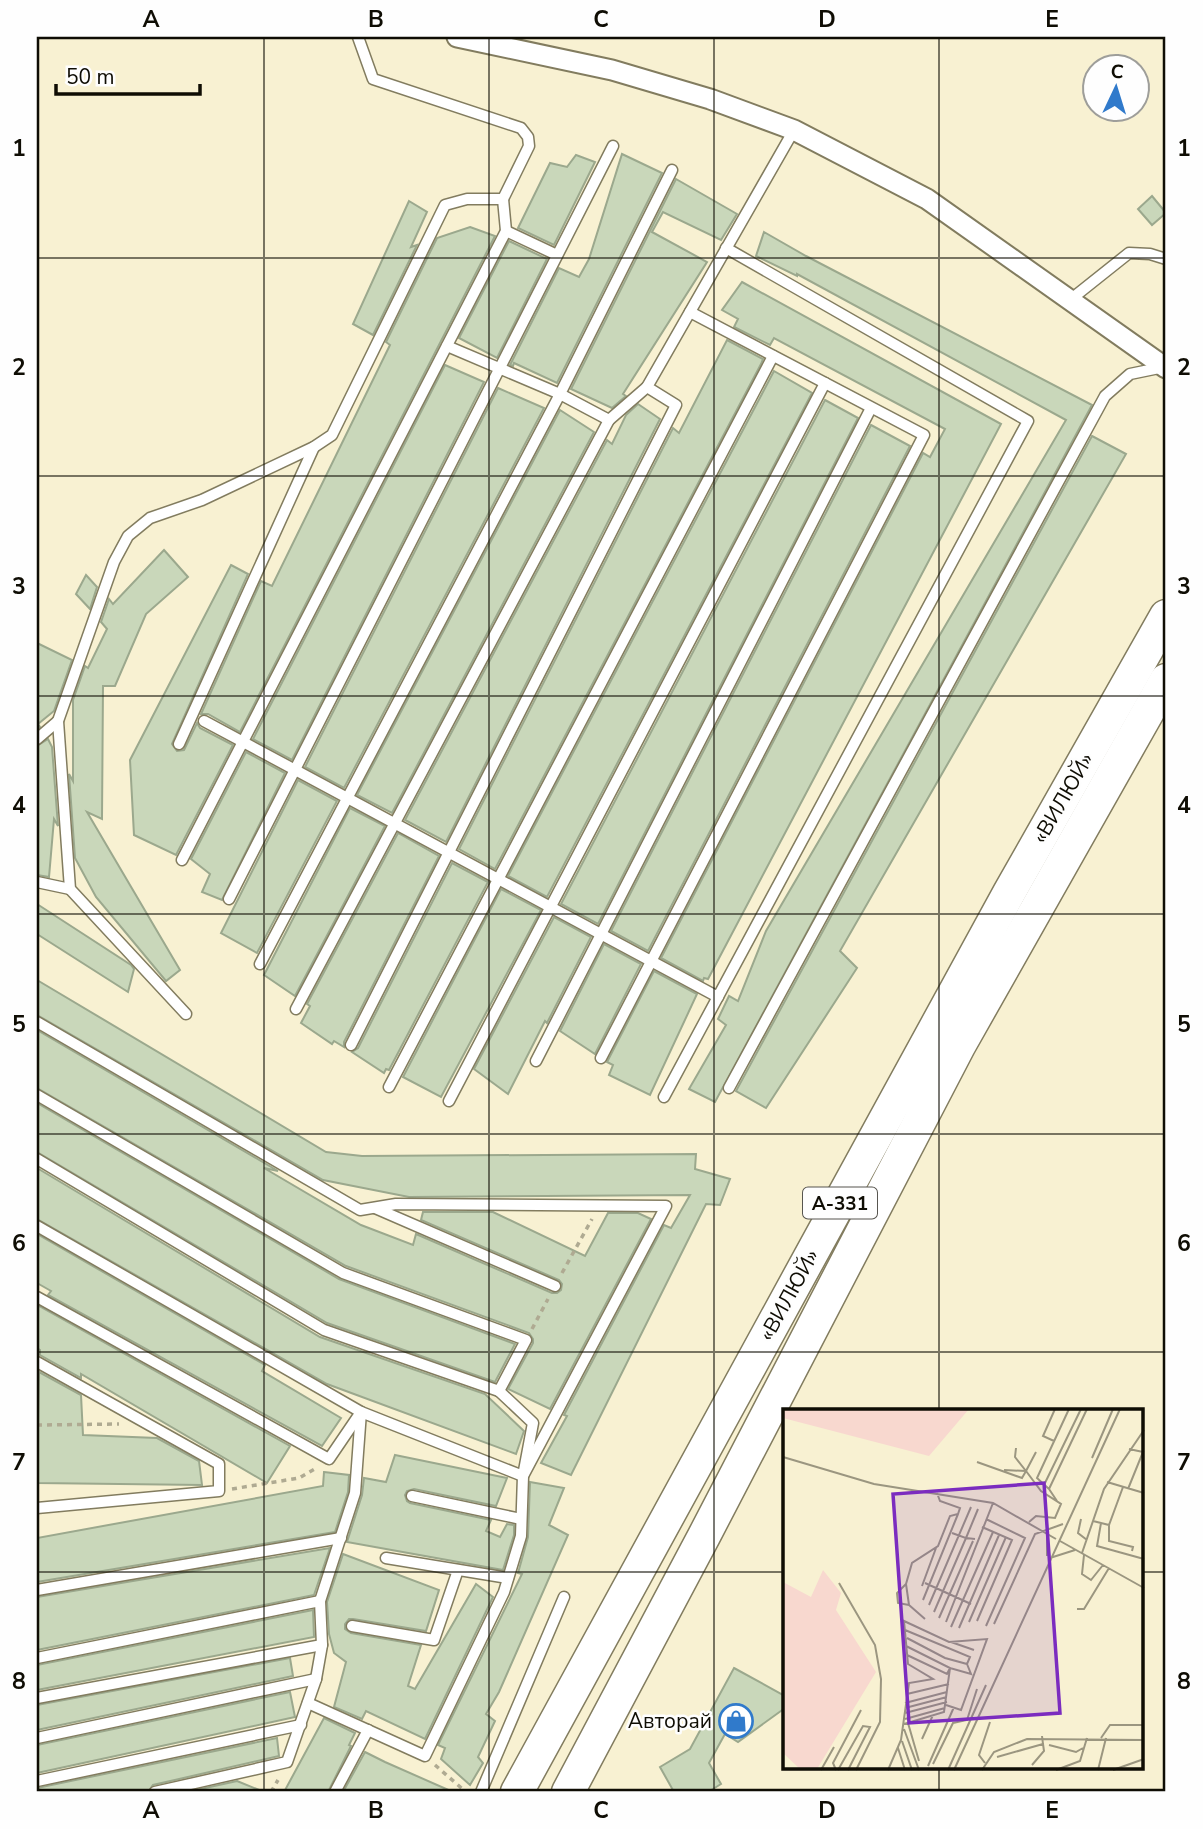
<svg xmlns="http://www.w3.org/2000/svg" width="1203" height="1829" viewBox="0 0 1203 1829" font-family="'Nunito Sans',sans-serif">
  <style>
    .building { fill: #c9d7ba; stroke: #9ba88d; stroke-width: 2 }
    .lines { fill: none; stroke-linecap: round; stroke-linejoin: round }
    .service-casing { stroke: #827c5f; stroke-width: 13 }
    .minor-casing { stroke: #827c5f; stroke-width: 23 }
    .trunk-casing { stroke: #827c5f; stroke-width: 35 }
    .path { stroke: #afaa92; stroke-width: 3.5; stroke-dasharray: 5 5; stroke-linecap: butt }
    .service { stroke: #fff; stroke-width: 10 }
    .minor { stroke: #fff; stroke-width: 19 }
    .trunk { stroke: #fff; stroke-width: 32 }
    .grid { fill: none; stroke: #0f0d04; stroke-width: 2; stroke-opacity: 0.55 }
    .labels { text-anchor: middle; stroke-width: 5; stroke-linejoin: round; paint-order: stroke }
    .shield { fill: #fefefe; stroke: #57554f; stroke-width: 2 }
    .shield-label { font-size: 19px; font-weight: bold; fill: #0f0d04 }
    .street-label { font-size: 21px; fill: #0f0d04; stroke: #fefefe }
    .poi-label { font-size: 21px; fill: #0f0d04; stroke: #fefefe; text-anchor: end }
    .inset-road { fill: none; stroke: #9b9680; stroke-width: 2 }
    .view { fill: #7b2cbf; fill-opacity: 0.15; stroke: #7b2cbf; stroke-width: 3.5 }
    .inset-edge { fill: none; stroke: #0f0d04; stroke-width: 3.5 }
    .neatline { fill: none; stroke: #0f0d04; stroke-width: 2.5 }
    .grid-label { font-size: 23px; text-anchor: middle; font-weight: bold; fill: #0f0d04 }
  </style>
  <rect width="100%" height="100%" fill="#f8f1d2"/>
  <g class="building">
    <path d="M622,154L662,173L557,383L514,363L513,366L510,365L559,268L579,277L589,259Z"/>
    <path d="M576,155L595,162L554,245L518,228L550,163L567,167Z"/>
    <path d="M676,179L737,214L721,240L663,212L652,232L707,262L623,394L626,396L612,408L571,389Z"/>
    <path d="M1152,196L1166,213L1152,225L1138,209Z"/>
    <path d="M409,201L427,212L411,247L417,245L373,335L353,324Z"/>
    <path d="M470,227L495,236L240,732L208,714H201L261,581L272,586L390,345L386,342L437,238Z"/>
    <path d="M764,232L806,256L1092,405L715,1102L689,1089L726,1025L718,1019L729,996L738,1001L766,931L1066,420L797,274V276L756,256Z"/>
    <path d="M509,241L547,259L497,358L459,338Z"/>
    <path d="M742,282L1001,424L708,979L704,978L703,981L661,958L923,453L930,457L945,429L774,338L770,345L734,327L738,319L722,310Z"/>
    <path d="M727,340L763,359L761,364L495,869L459,849L673,428L679,433Z"/>
    <path d="M445,365L484,382L292,760L253,739Z"/>
    <path d="M774,371L812,393L547,897L508,876Z"/>
    <path d="M498,388L544,408L344,788L305,767Z"/>
    <path d="M825,400L858,418L598,924L561,904Z"/>
    <path d="M638,404L660,419L446,842L405,820L607,440L612,444L626,415Z"/>
    <path d="M560,410L594,432L392,813L357,795Z"/>
    <path d="M871,425L910,446L648,951L611,931Z"/>
    <path d="M1092,436L1126,454L840,951L857,968L766,1108L736,1091Z"/>
    <path d="M164,550L188,577L146,614L115,686H103L102,819L87,812L180,970L166,981L96,897L75,858L69,774L73,781V700L85,666L88,668L107,629L101,622L109,599L113,604Z"/>
    <path d="M231,565L248,574L172,744L177,751L184,750L197,723L200,728L233,745L176,855L134,835L130,760Z"/>
    <path d="M86,575L97,587L90,609L76,594Z"/>
    <path d="M37,643L72,660L54,711L38,724L40,727L37,729Z"/>
    <path d="M48,739L52,747L58,826L54,819L49,877L37,875V746Z"/>
    <path d="M246,752L285,773L222,900L202,892L210,874L191,859Z"/>
    <path d="M298,780L337,801L257,953L221,933Z"/>
    <path d="M350,808L385,826L295,996L264,975Z"/>
    <path d="M398,833L439,856L344,1042V1047L334,1041L332,1044L301,1023L310,1006L307,1004Z"/>
    <path d="M452,863L488,882L389,1070L386,1069L384,1073L352,1052L358,1048Z"/>
    <path d="M501,889L541,910L441,1097L403,1077Z"/>
    <path d="M37,904L131,965L134,969L128,992L37,934Z"/>
    <path d="M554,917L591,937L547,1023L545,1021L508,1094L474,1069Z"/>
    <path d="M604,944L641,964L595,1054L560,1031Z"/>
    <path d="M654,971L697,994L650,1095L609,1075L613,1065L607,1062Z"/>
    <path d="M37,980L326,1152L362,1156L696,1154L695,1169L730,1179L720,1205L706,1204L571,1475L541,1463L567,1416L564,1415L664,1225L671,1228L690,1195L409,1197L323,1180L37,1015Z"/>
    <path d="M37,1030L278,1171L264,1168L361,1225L413,1245L416,1234L552,1293H557L561,1290L562,1284L559,1280L421,1220L423,1212H493L585,1256L608,1213H638L651,1219L550,1409L508,1389L533,1343V1339L529,1333L346,1266L37,1088Z"/>
    <path d="M37,1103L339,1279L515,1344L495,1382L327,1323L37,1152Z"/>
    <path d="M37,1168L320,1337L485,1394L524,1431L516,1454L327,1384L37,1219Z"/>
    <path d="M37,1234L265,1365L262,1371L341,1418L322,1446L48,1295L51,1291L37,1283Z"/>
    <path d="M39,1306L290,1446L267,1483L81,1374V1378L40,1355V1350L37,1348V1309Z"/>
    <path d="M39,1372L81,1395L83,1435L157,1438L199,1461L202,1485L37,1483Z"/>
    <path d="M395,1455L507,1478L496,1506L414,1489L407,1491L405,1495L407,1501L410,1503L491,1520L486,1531L500,1537L507,1524L514,1525V1535L503,1570L347,1542L362,1495L364,1478L386,1482Z"/>
    <path d="M324,1472L349,1475L348,1492L335,1532L37,1582V1538L323,1486Z"/>
    <path d="M530,1482L564,1488L549,1525L568,1535L499,1692L486,1714L495,1721L478,1757L483,1763L470,1785L441,1759L445,1748L438,1745L522,1574L518,1573L528,1537Z"/>
    <path d="M330,1548L314,1595L37,1650V1597Z"/>
    <path d="M343,1554L439,1590L426,1631L353,1619H349L345,1624V1629L351,1633L421,1645L408,1686L415,1689L476,1584L493,1597L425,1739L366,1711L362,1719L334,1707L346,1662L334,1653L329,1634L327,1602Z"/>
    <path d="M313,1610L314,1637L37,1690V1665Z"/>
    <path d="M290,1658L293,1676L37,1730V1705Z"/>
    <path d="M734,1668L785,1696V1708L738,1742L725,1734L709,1763L721,1784L708,1792H674L660,1767L690,1749Z"/>
    <path d="M290,1692L295,1717L37,1773V1745Z"/>
    <path d="M324,1718L355,1733L349,1745L351,1746L328,1792H284Z"/>
    <path d="M277,1738L279,1756L153,1785L148,1792H37V1788Z"/>
    <path d="M365,1752L385,1762L453,1792H343Z"/>
    <path d="M237,1781L264,1792H187Z"/>
  </g>
  <g class="lines">
    <g class="service-casing">
      <g id="service">
        <path d="M506,231L557,255"/>
        <path d="M1070,300L1129,253L1150,254L1166,259"/>
        <path d="M647,387L609,420L560,394L672,170"/>
        <path d="M204,721L718,997"/>
        <path d="M37,739L58,721"/>
        <path d="M179,744L314,447"/>
        <path d="M182,860L506,231L503,199"/>
        <path d="M37,882L70,889"/>
        <path d="M229,899L613,146"/>
        <path d="M260,964L560,394L447,346"/>
        <path d="M296,1009L609,420"/>
        <path d="M186,1014L70,889L58,721L114,562L128,536L150,518L202,500L314,447L332,435L445,205L467,199H503L529,146L528,137L521,128L373,79L358,37"/>
        <path d="M37,1022L360,1210L396,1204L666,1206L523,1476L521,1536L504,1592L425,1756L308,1703"/>
        <path d="M351,1045L676,405L647,387L794,130"/>
        <path d="M601,1058L924,435L690,312"/>
        <path d="M536,1061L871,408"/>
        <path d="M389,1087L773,356"/>
        <path d="M729,1088L1105,396L1130,374L1164,367"/>
        <path d="M37,1095L343,1273L526,1340L499,1391L324,1330L37,1159"/>
        <path d="M664,1097L1028,421L726,248"/>
        <path d="M449,1101L825,383"/>
        <path d="M375,1208L555,1286"/>
        <path d="M37,1226L361,1412L329,1459L37,1297"/>
        <path d="M37,1362L219,1464V1491L37,1508"/>
        <path d="M412,1496L521,1519"/>
        <path d="M386,1558L508,1578"/>
        <path d="M37,1590L341,1538"/>
        <path d="M352,1626L434,1640L458,1570"/>
        <path d="M37,1658L320,1601"/>
        <path d="M37,1698L322,1645"/>
        <path d="M37,1738L316,1679"/>
        <path d="M37,1781L301,1725"/>
        <path d="M155,1792L287,1762L316,1679L322,1645L320,1601L355,1493L361,1412L523,1476L533,1423L499,1391"/>
        <path d="M335,1792L368,1730"/>
        <path d="M481,1792L564,1597"/>
      </g>
    </g>
    <g class="minor-casing">
      <path id="minor" d="M457,37L612,70L710,99L794,130L927,199L1166,368"/>
    </g>
    <g class="trunk-casing">
      <g id="trunk">
        <path d="M517,1792L1009,893L1166,616"/>
        <path d="M568,1792L704,1536L959,1046L1166,680"/>
      </g>
    </g>
    <g class="path">
      <path d="M562,1273L592,1219"/>
      <path d="M532,1329L548,1299"/>
      <path d="M37,1425L119,1424"/>
      <path d="M232,1489L299,1478L318,1467"/>
      <path d="M435,1765L466,1792"/>
      <path d="M271,1792L278,1780"/>
    </g>
    <use href="#service" class="service"/>
    <use href="#minor" class="minor"/>
    <use href="#trunk" class="trunk"/>
  </g>
  <path class="grid" d="M264,37V1792M489,37V1792M714,37V1792M939,37V1411M37,258H1166M37,476H1166M37,696H1166M37,914H1166M37,1134H1166M37,1352H1166M37,1572H785M1142,1572H1166M939,1768V1792"/>
  <defs>
    <g id="shop-ring" transform="scale(1.75)"><circle r="9.5" fill="#fefefe" stroke="#307acb" stroke-width="1.5"/><path d="M-5-2.5h2.3a2.7 3.5 0 0 1 5.4 0H5L5.5 6h-11ZM-1.5-2.5h3a1.5 2.3 0 0 0-3 0Z" fill="#307acb"/></g>
  </defs>
  <g fill-rule="evenodd">
    <use href="#shop-ring" x="736" y="1721"/>
  </g>
  <g class="labels">
    <rect class="shield" x="803" y="1187.5" width="74" height="31" rx="5"/>
    <g class="shield-label">
      <text x="840" y="1210">А-331</text>
    </g>
    <g class="street-label">
      <text transform="translate(1063 798) rotate(-60)" y="7">«ВИЛЮЙ»</text>
      <text transform="translate(789 1295) rotate(-61)" y="7">«ВИЛЮЙ»</text>
    </g>
    <g class="poi-label">
      <text x="712" y="1728">Авторай</text>
    </g>
  </g>
  <g transform="translate(783 1409)">
    <rect width="360" height="360" fill="#f8f1d2"/>
    <path d="M0,0H186L146,47L0,9ZM40,161L58,184L53,201L93,263L34,360H17L0,344V173L28,188Z" fill="#f8d8cf"/>
    <path class="inset-road" d="M271,32L260,27L272,0M233,39L232,48L243,62M0,48L91,75L210,94L273,130M309,49L330,0M194,53L239,69L243,62L258,82L278,95L272,109L253,107L246,113M221,61L243,62M243,62L253,43M324,73L361,84M261,76L298,0M266,80L254,69L286,0M345,80L360,43L346,40M274,92L266,80L304,0M298,110L295,124L304,131M310,112L326,116L340,78M318,114L314,137L361,150M326,116V132L350,138L349,142M192,130L183,129L195,100M277,132L361,179M299,144L321,80L361,21M301,146L299,165L308,171L320,156M264,147V125M270,148L292,141M56,174L92,236L98,270L97,313L73,361M142,174L188,195M123,175L114,184L115,194L126,196M139,177L153,139M140,191L175,105M146,196L188,98M294,200H301L326,159M151,203L183,129L169,124M156,209L190,132M142,210L126,196L123,175L129,154L155,137L167,107L175,105L177,99L157,92L154,84M194,212L229,131L199,118M163,213L210,94M186,213L223,128M211,215L252,125L280,115M203,217L242,129L203,110M168,218L210,123M176,219L216,126M122,221L187,248L184,255L162,249L124,229M168,233L191,241M123,237L167,259L164,265L124,246M124,285L166,275M122,294L164,283M122,299L164,288M122,304L164,293M122,310L162,299M125,314L136,352M121,315L161,303L167,259L188,265L184,255M121,320L136,361M318,329L327,316H361M139,330L150,306M119,332L129,361M266,336L293,343L300,339M115,339L122,361M214,348L260,335L259,327M202,354L196,346L207,313M150,355L170,314L184,311L194,280M249,356L261,342L260,335M145,357L171,298M38,361L51,338M53,361L50,354L78,301M55,361L80,317L87,318L65,361M105,361L118,331L126,274L150,270L125,255L121,212L166,233L204,230L178,301L163,296M165,361L203,276M171,361L337,0M199,361L211,343L244,330L361,331M273,361L297,352L304,329M315,361L323,329M330,361L361,350"/>
    <path class="view" d="M261,74L277,304L126,314L110,85Z"/>
    <rect width="360" height="360" class="inset-edge"/>
  </g>
  <rect width="1203" height="1829" fill="none" stroke="#fefefe" stroke-width="77"/>
  <g transform="translate(1116 88) rotate(4)"><circle r="33" fill="#fefefe" stroke="#9e9e9a" stroke-width="2"/>
  <path d="M0-5L12 26L0 18L-12 26Z" fill="#307acb"/>
  <text y="-10" font-size="19" font-weight="bold" text-anchor="middle" fill="#0f0d04">С</text>
  </g>
  <path d="M56 84v10h144v-10" fill="none" stroke="#0f0d04" stroke-width="3.5"/>
  <text x="66" y="84" font-size="21" fill="#0f0d04" stroke="#fefefe" stroke-width="5" paint-order="stroke">50 m</text>
  <rect x="38" y="38" width="1126" height="1752" class="neatline"/>
  <g class="grid-label">
    <text x="151" y="27">A</text>
    <text x="376" y="27">B</text>
    <text x="601" y="27">C</text>
    <text x="827" y="27">D</text>
    <text x="1052" y="27">E</text>
    <text x="19" y="156">1</text>
    <text x="1184" y="156">1</text>
    <text x="19" y="375">2</text>
    <text x="1184" y="375">2</text>
    <text x="19" y="594">3</text>
    <text x="1184" y="594">3</text>
    <text x="19" y="813">4</text>
    <text x="1184" y="813">4</text>
    <text x="19" y="1032">5</text>
    <text x="1184" y="1032">5</text>
    <text x="19" y="1251">6</text>
    <text x="1184" y="1251">6</text>
    <text x="19" y="1470">7</text>
    <text x="1184" y="1470">7</text>
    <text x="19" y="1689">8</text>
    <text x="1184" y="1689">8</text>
    <text x="151" y="1818">A</text>
    <text x="376" y="1818">B</text>
    <text x="601" y="1818">C</text>
    <text x="827" y="1818">D</text>
    <text x="1052" y="1818">E</text>
  </g>
</svg>
